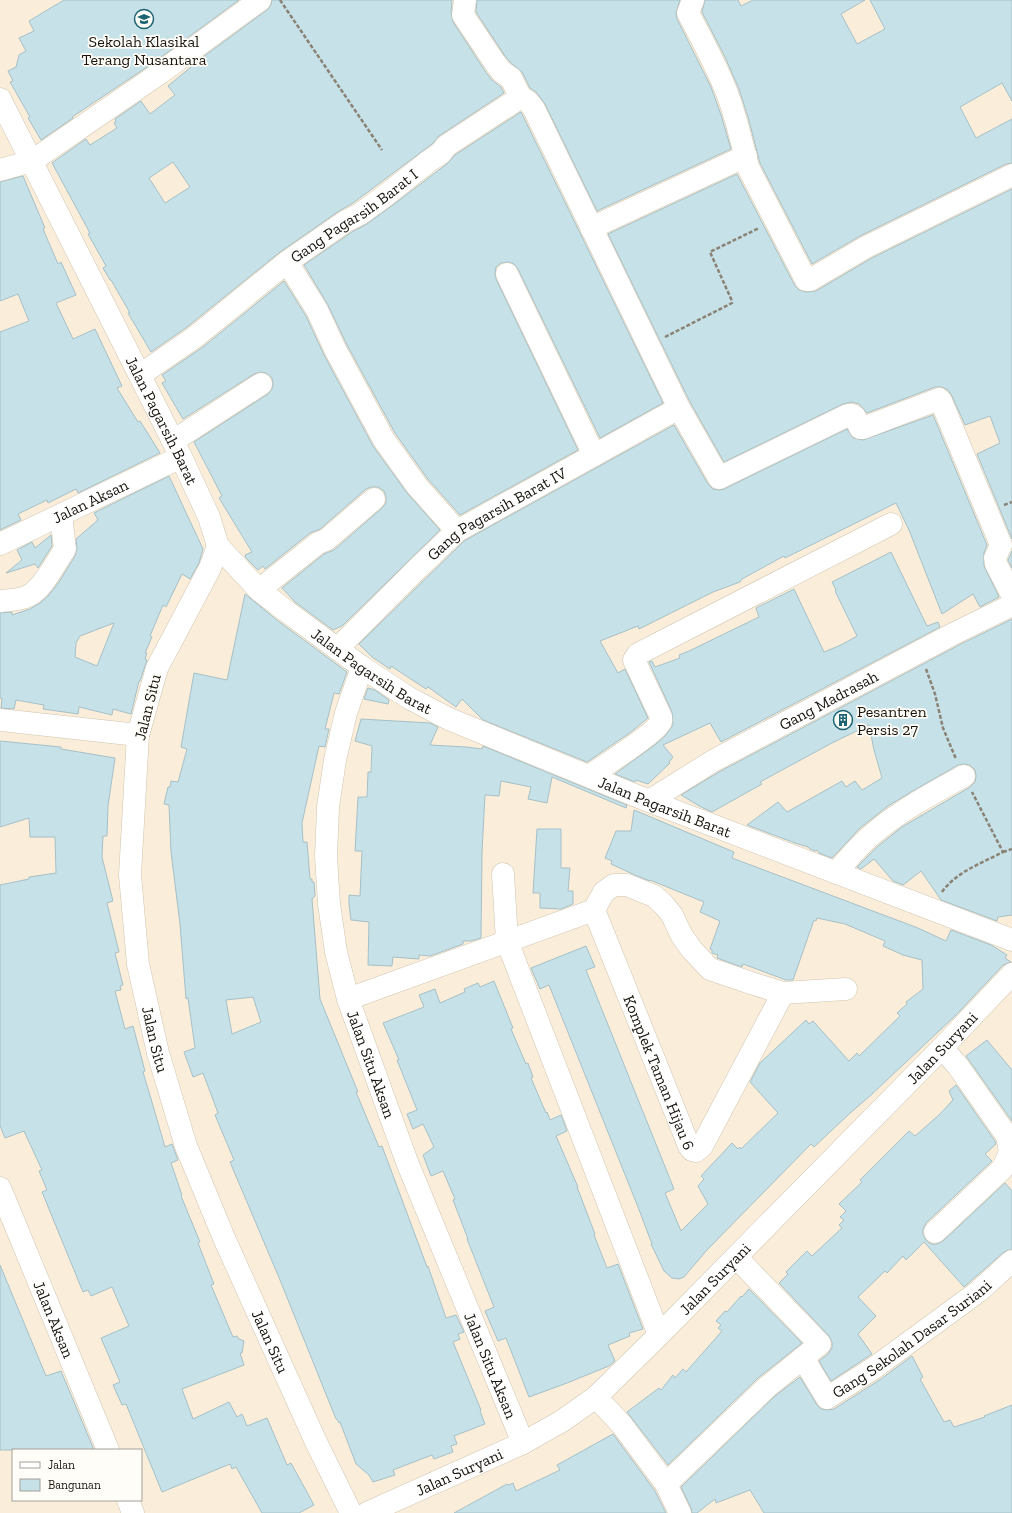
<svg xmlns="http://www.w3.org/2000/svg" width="1012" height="1513" viewBox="0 0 1012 1513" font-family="'Zilla Slab',serif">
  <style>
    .building { fill: #c6e1e8; stroke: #a6c0c7; fill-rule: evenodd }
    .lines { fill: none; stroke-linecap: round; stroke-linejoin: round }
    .minor-casing { stroke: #d0c5b1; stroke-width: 23 }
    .path { stroke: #8a8274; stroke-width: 2.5; stroke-dasharray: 4 2; stroke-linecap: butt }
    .minor { stroke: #fff; stroke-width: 22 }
    .labels { text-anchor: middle; stroke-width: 3.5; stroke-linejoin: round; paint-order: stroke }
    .poi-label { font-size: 16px; fill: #18140d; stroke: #fffdf8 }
    .street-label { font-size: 16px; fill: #18140d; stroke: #fffdf8 }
  </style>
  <rect width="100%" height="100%" fill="#faeeda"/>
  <g class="building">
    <path d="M64,0H239L153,63L72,117L73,118L41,140L28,118L30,117L10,82L13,81L8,71L16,67L19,55L26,51L19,38L34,31L29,21Z"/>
    <path d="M272,0H452L451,13L453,22L485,71L492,80L501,87L504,93L439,136L432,144L353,203L339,211L280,252L187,327L151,352L128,313H130L111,280H110L103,268L106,266L88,234L90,233L52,163L86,139L90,145L117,128L114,123L116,122L115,119L141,101L150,114L175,95L168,86L203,57L267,10L271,5ZM173,162L190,187L165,203L149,178Z"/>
    <path d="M477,0H680L676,13L677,19L711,87L721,115L731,149L597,211L545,104L536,92L530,88L522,72L511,63L505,56L476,12Z"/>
    <path d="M705,0H738L741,6L753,0H865L841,14L857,44L885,29L870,0H1012V101L1002,83L960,107L976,138L1012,119V163L1006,164L860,236L812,264L760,163L748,117L739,89L725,57L702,12Z"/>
    <path d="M521,112L663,403L600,438L518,269L514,264L508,262L501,263L496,267L495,273L496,279L578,450L460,515L427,478L395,433L346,343L328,305L304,265L352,232L367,224L393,205L448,163L455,155Z"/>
    <path d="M737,174L795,286L799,290L806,292L816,291L872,258L1012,189V539L977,454L1000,443L990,416L965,425L952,396L948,390L942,387H935L867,413L859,404L852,402L843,404L724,462L690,402L608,234Z"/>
    <path d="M23,176L45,228L43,229L58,264L61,262L76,295L56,303L73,339L95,329L122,386L117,388L138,422L140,421L160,453L78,493L76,489L48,503L47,500L18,514L21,520L0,530V332L29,321L18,294L0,301V182Z"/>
    <path d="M284,281L306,316L324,355L373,446L407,493L440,530L342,626L333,630L295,602L282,588L324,554L334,550L382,508L386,503V496L384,491L378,487H371L366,489L320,529L310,533L265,569L263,566L258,570L246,558L245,555L252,552L219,498L222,496L194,442L268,394L272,389L273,384L272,378L266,373L260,372L254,374L183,419L162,383L166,381L162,375L203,347Z"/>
    <path d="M933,415L987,545L984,553V566L999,597L980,607L973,594L942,614L909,530L896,503L785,558L784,556L742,579L740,582L713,592L639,629L638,626L600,641L618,673L625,669L648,718L631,732L587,762L483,720L462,699L456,707L428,687L426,689L391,666L390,669L372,657L359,644L464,541L674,425L708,484L713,489L719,490L724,489L847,429L853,438L863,440Z"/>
    <path d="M169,476L203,549L199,563L190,579L182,574L166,607L163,605L150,636L152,637L145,653H147L145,659L147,660L140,681H139L131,714L113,709L112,715L79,707L78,714L43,709L44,705L16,700L14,709L1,708L2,698H0V613L12,612V615L30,609L40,603L48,596L59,582L75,556L77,548L76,539L98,520L94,513ZM114,623L97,666L75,657L76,643L80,636Z"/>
    <path d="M51,535L52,546L38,568L35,564L6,573L22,560L17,550L32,542L35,548Z"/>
    <path d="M1012,551V568L1008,560Z"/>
    <path d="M891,552L927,626L938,622L940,627L721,742L710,723L663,745L673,757L669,762L670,763L648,784L636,780L635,782L615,774L656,744L665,736L673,725L672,712L649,662L652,661L655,667L680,658L679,655L689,651L759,617L756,608L794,589L824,652L841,645L857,636L835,591L836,590L832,582Z"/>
    <path d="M245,594L278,621L347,672L339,694L334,693L325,729H329L325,747L319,746L302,823L303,842H307L310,879H312V882H314L315,896L312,899L320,999L358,1092H356L371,1128L379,1147L382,1146L427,1267L428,1266L446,1318L456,1315L464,1332L458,1334L460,1339L453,1342L481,1410L480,1411L485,1424L454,1436L457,1444L451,1446L453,1452L434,1459L432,1455L393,1470L395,1475L373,1482L369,1475L356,1464L340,1422L339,1423L337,1419H336L280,1280L230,1162L234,1160L215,1115L218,1113L203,1073L193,1077L184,1052L195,1048L188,998L186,999L180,924L171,852L169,805L164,804L168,787H170L171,781L178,782L187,749L181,747L194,673L227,680ZM253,997L261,1022L232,1034L226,1000Z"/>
    <path d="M1012,619V915L998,917L997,921L941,900L921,871L903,885L893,881L874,859L861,869L857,867L877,847L902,827L970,787L975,782L976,776L975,770L970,765L964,764L958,765L911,792L888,806L860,828L832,858L819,853L817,850L815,851L810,849L808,847L795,843L747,825L778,802L787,812L842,781L846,787L855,781L862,790L882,778L874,750L869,725L832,743L760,782L762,784L712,812L701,807L681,795L719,772L961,644Z"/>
    <path d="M368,688L375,690L389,700L388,704L364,699Z"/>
    <path d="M361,719L430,723L438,727L430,745L466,747L482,749L483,746L627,805L626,808L552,777L547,803L528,799L531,787L501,781L499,796L485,795L482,852L481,938L471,941H463V944L430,956L419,955V959L393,957L392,966L368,965L369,922L351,920L349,904V895L360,896L362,851H355L358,797H367L368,772H371L372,746L355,741Z"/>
    <path d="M0,741L61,747V749L115,758L108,806L107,836H103L102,857L113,901L107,903L119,952L115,953L123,985L120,986L121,990L115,991L125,1029L133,1026L145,1071L143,1072L149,1092L165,1147L172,1144L178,1160L171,1163L182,1195L181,1196L200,1242L198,1243L214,1284L211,1285L233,1337L237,1336L239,1339L244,1341L242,1353H240L244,1365L182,1389L193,1419L229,1402L237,1417L242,1414L247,1426L267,1418L287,1465L291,1463L314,1505L299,1513H262L236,1467L232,1469L230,1464L162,1492L126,1404L122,1405L113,1385L120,1382L101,1338L129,1326L112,1287L91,1296L88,1290L83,1292L42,1192L47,1190L39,1171L42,1170L24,1131L5,1138L0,1126V885L29,879V877L56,873L55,837H30L29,818L0,827Z"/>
    <path d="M634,810L734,852L732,858L918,928L946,941L951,930L991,945L1007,955L1005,958L1011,962L1003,965L956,1015L871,1095L848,1115L814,1147L811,1144L707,1250L684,1277L679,1279L672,1278L664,1271L651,1244H652L638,1207L549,985L540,989L531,968L586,946L595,967L586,970L674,1189L665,1193L681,1231L708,1204L698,1186L704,1179L701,1176L732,1143L738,1149L740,1147L741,1149L778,1113L750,1082L760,1063L806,1020L809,1024L813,1021L849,1061L857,1053L859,1056L900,1016L897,1013L907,1004L906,1002L923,989L922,960L903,955L883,946L885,941L845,924L817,918L816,921L814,920L793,980H786L743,964L742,967L717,958L718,955L712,953V950L710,949L720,921L700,912L704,902L650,880V881L637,876L611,864L612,861L605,858L616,831H631Z"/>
    <path d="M537,829H561V868H570L568,891H573V904L561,909L540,908V893H533Z"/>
    <path d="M494,981L513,1028L511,1029L526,1064L528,1063L533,1077L531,1078L546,1113L547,1112L550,1120L561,1115L567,1131L556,1136L578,1187H577L595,1234L594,1235L607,1268L618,1264L643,1329L629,1333L630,1336L608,1345L615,1361L609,1366L567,1383L529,1397L506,1338L498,1341L485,1311L494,1307L467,1239H468L453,1200L455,1199L443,1171L431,1176L423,1155L434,1147L423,1124L413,1129L407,1114L417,1110L397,1060H399L383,1023L424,1007L419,995L435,989L440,1003L465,992L464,989L478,983L480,987Z"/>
    <path d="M987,1040L1012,1070V1121L966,1056Z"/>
    <path d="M956,1085L995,1141L996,1144L985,1154L992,1161L926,1223L923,1229V1235L926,1240L931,1244H937L943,1241L1005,1183L1012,1191V1249L1004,1252L964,1287L924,1242L906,1260L903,1256L887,1273L885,1271L858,1297L876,1316L858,1334L872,1354L831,1381L819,1361L828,1354L832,1348V1342L829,1336L779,1283L788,1274L786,1272L807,1251L812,1256L842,1228L839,1225L844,1220L840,1217L846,1211L839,1204L862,1182L860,1180L909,1131L915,1136L939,1115L953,1100L949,1091Z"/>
    <path d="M0,1265L46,1376L61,1371L94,1450H0Z"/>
    <path d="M749,1289L802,1343L758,1378L668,1465L627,1412L659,1388L661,1390L673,1375L675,1378L683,1369L686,1372L722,1331L718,1328L721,1325L716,1321L725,1311L727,1312L741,1296L742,1297Z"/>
    <path d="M912,1356L923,1377L920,1379L944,1422L950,1420L954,1427L985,1417L984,1416L1012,1405V1513H764L750,1490L716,1503L715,1499L697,1513H692L691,1508L681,1487L775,1396L800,1377L817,1405L821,1409L828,1410L834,1409L881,1379Z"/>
    <path d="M613,1434L655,1491L666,1513H454L507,1484L509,1485L513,1483L516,1491L560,1470L557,1465Z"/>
  </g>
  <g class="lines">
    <g class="minor-casing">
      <g id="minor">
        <path d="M465,0L463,15L495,63L502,72L511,78L521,98"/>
        <path d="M693,0L688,13C702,39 716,65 727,93C736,117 742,142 748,167L806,280H810L866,247L1012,175"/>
        <path id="s1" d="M0,99L181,457L209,517L218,546L259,590L286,611L362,667L409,698L449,719L649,801L1012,940"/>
        <path d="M0,170L32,161L160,73L260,0"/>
        <path d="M591,228L746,156"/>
        <path d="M287,262L317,310L335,349L384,440L417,486L457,531"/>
        <path d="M507,274L594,455"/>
        <path id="s2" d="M140,375L195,337L287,262L346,221L360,214L386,195L429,161L441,153L446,146L518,99C527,97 529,103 534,109L679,408L719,478L848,415H852L855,417L860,428H863L939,399L941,401L1001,545L995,558L996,564L1012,595"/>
        <path d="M173,441L261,384"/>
        <path id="s3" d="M0,544L181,457"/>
        <path id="s4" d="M218,546L210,568L157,668L138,735L130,875L138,964L158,1053L186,1146L224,1238L316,1442L351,1513"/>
        <path d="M259,590L318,543L326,540L374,499"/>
        <path d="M0,601C9,600 20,600 28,596C43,589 56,562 65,549L61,515"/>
        <path id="s5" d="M337,649L418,568L457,531L679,408"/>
        <path id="s6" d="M362,667L346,713L335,760L328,807L326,856L329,904L336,952L348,999L407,1162L523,1443"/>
        <path d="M0,720L138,735"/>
        <path d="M589,776C602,767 654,734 660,723C662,721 661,720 661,717L634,660L638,654L891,524"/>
        <path id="s7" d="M649,801L713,761L955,633L1012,605"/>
        <path d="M836,873C848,859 859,845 874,833C901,810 933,793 964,776"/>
        <path d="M503,874L507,941L659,1335"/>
        <path id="s8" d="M594,910L689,1146L692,1150L696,1151L702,1146L783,993"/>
        <path d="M348,999L594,910L604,892L614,885H627L654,896L664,905L672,915L682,936L692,950L710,969L754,984L783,993L846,989"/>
        <path id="s9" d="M0,1188L108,1450"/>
        <path d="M935,1232L1003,1168L1010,1152L1007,1136L958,1066L942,1048"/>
        <path id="s10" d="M803,1358L827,1398L874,1368L979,1291L1012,1261"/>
        <path d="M596,1397L622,1425L666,1484L680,1513"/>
        <path d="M666,1484L767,1387L820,1344L736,1257"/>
        <path d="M128,1500L133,1513"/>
        <path id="s11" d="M367,1513L523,1443L562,1421L596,1397L659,1335L942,1048L1012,974"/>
      </g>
    </g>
    <g class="path">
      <path d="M280,0L382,150"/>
      <path d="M665,337L732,303V301L710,252L759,228"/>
      <path d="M1004,505L1012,502"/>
      <path d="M926,669L935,694L943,728L956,759"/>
      <path d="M1003,852L1012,849"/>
      <path d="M942,892C956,872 982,863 1003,852L972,792"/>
    </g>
    <use href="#minor" class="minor"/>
  </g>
  <defs>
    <g id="school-ring" transform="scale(1)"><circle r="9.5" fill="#fffdf8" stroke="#1c6373" stroke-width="1.5"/><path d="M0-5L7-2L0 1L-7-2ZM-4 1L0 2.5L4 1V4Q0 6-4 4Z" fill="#1c6373"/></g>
    <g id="building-ring" transform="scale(1)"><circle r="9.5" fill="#fffdf8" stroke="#1c6373" stroke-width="1.5"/><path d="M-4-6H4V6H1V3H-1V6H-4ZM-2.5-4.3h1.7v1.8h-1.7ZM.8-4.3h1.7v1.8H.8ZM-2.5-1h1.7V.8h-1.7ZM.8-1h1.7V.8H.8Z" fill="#1c6373"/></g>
  </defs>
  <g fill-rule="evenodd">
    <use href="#school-ring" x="144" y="19"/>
    <use href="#building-ring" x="843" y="720"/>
  </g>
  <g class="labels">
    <g class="poi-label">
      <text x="144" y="47">Sekolah Klasikal<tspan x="144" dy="18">Terang Nusantara</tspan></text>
      <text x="857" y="717" text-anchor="start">Pesantren<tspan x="857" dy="18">Persis 27</tspan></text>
    </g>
    <g class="street-label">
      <text dy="6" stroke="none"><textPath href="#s2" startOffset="267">Gang Pagarsih Barat I</textPath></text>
      <text dy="6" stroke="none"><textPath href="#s1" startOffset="360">Jalan Pagarsih Barat</textPath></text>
      <text dy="6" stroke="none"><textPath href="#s3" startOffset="100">Jalan Aksan</textPath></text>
      <text dy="6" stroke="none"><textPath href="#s5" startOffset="211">Gang Pagarsih Barat IV</textPath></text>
      <text dy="6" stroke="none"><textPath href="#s1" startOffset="697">Jalan Pagarsih Barat</textPath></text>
      <text dy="6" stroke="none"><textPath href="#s7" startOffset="206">Gang Madrasah</textPath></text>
      <text transform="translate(147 707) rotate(-76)" y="6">Jalan Situ</text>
      <text dy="6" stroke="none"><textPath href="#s1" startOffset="1021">Jalan Pagarsih Barat</textPath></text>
      <text dy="6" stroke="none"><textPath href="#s4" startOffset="513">Jalan Situ</textPath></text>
      <text dy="6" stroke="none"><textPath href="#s11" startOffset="749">Jalan Suryani</textPath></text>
      <text dy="6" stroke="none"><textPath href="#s6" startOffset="408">Jalan Situ Aksan</textPath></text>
      <text dy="6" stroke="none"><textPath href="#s8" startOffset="175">Komplek Taman Hijau 6</textPath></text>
      <text dy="6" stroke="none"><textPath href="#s11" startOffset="425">Jalan Suryani</textPath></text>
      <text dy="6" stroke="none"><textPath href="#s9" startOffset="142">Jalan Aksan</textPath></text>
      <text dy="6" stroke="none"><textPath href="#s10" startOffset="150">Gang Sekolah Dasar Suriani</textPath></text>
      <text dy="6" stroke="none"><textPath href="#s4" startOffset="837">Jalan Situ</textPath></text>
      <text dy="6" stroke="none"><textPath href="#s6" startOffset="732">Jalan Situ Aksan</textPath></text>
      <text dy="6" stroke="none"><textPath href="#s11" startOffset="101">Jalan Suryani</textPath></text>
    </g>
  </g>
  <rect x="12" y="1449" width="130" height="52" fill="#fffdf8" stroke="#a3a09a"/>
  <rect x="20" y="1462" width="20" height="6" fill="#ffffff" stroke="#a3a09a"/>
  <text x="48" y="1469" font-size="12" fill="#18140d">Jalan</text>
  <rect x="20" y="1479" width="20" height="12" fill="#c6e1e8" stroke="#a3a09a"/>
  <text x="48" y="1489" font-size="12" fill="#18140d">Bangunan</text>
</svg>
